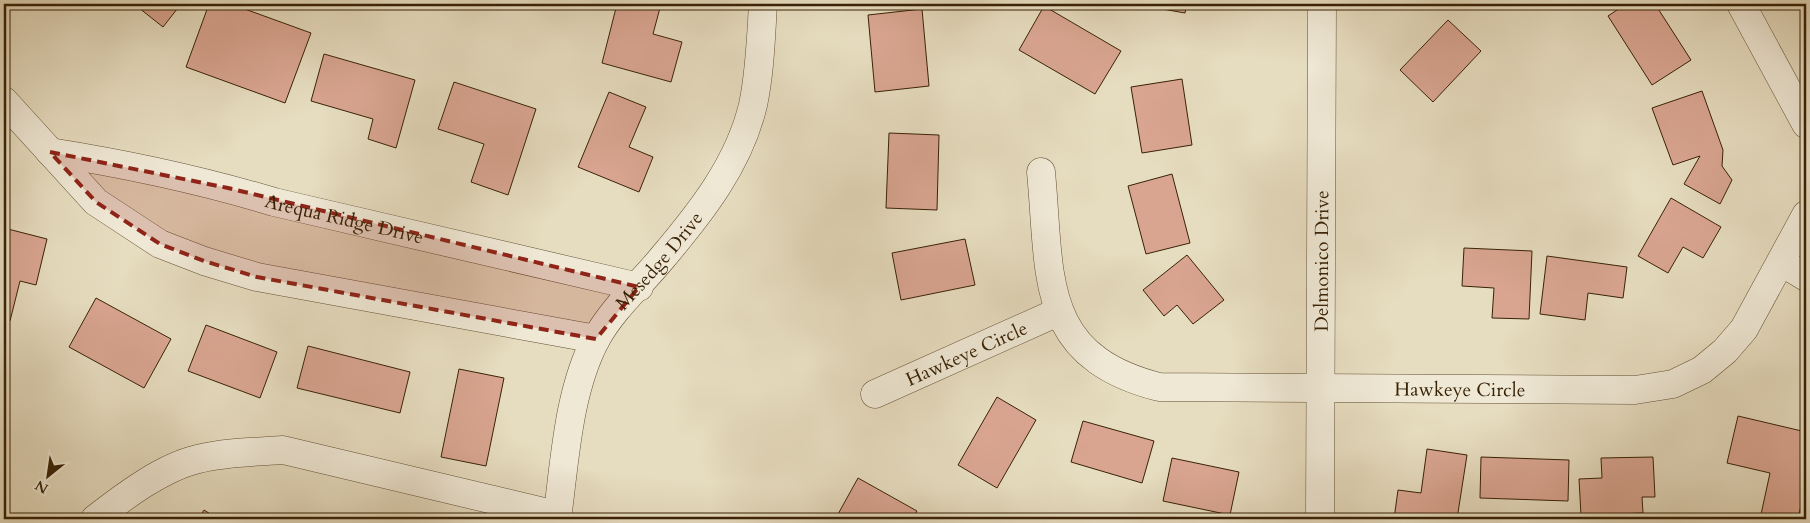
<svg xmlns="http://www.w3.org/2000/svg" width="1810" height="523" viewBox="0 0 1810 523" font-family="Cardo,serif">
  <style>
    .building { fill: #d9a591; stroke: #382205 }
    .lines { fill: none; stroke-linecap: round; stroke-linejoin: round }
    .minor-casing { stroke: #645034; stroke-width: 29 }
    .minor { stroke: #efe8d5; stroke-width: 28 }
    .marked { fill: #8f2418; fill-opacity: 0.2; stroke: #8f2418; stroke-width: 4; stroke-dasharray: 10 6; stroke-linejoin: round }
    .labels { text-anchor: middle; stroke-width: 5; stroke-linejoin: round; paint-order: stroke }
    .street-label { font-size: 19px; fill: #382205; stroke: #efe8d5 }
  </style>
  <rect width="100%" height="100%" fill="#e6dcbf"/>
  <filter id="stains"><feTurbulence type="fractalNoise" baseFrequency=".004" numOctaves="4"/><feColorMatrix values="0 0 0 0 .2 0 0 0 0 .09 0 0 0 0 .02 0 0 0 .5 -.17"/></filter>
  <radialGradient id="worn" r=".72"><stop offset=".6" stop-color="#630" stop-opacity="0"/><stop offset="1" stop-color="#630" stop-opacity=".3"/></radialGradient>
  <g class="building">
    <path d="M134,4H181L163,27Z"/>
    <path d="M209,4H231L311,33L285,103L186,67Z"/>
    <path d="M617,4H661L653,34L682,42L671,82L602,63Z"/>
    <path d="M1134,4H1187L1185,13Z"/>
    <path d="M1626,4H1655L1691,60L1652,85L1608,16Z"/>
    <path d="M1044,6L1121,51L1095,94L1019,50Z"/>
    <path d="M922,9L929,86L875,92L868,15Z"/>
    <path d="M1448,20L1481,51L1433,102L1400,70Z"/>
    <path d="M324,54L415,80L396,148L368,139L373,119L311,101Z"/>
    <path d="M1182,79L1192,145L1142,153L1131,87Z"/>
    <path d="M454,82L536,109L508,195L471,182L484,144L438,129Z"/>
    <path d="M1702,91L1723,150L1722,166L1732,180L1720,204L1684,184L1700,156L1673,165L1652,108Z"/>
    <path d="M609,92L646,107L629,147L653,157L639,192L578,167Z"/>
    <path d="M889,133L939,135L937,210L886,208Z"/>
    <path d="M1172,174L1190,243L1146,254L1128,186Z"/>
    <path d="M1671,198L1721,227L1703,258L1683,247L1668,273L1638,256Z"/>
    <path d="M4,228L47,239L36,285L20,281L10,321L4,319Z"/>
    <path d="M965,239L975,285L901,300L892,253Z"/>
    <path d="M1464,248L1532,251L1529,319L1492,318L1494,288L1462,286Z"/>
    <path d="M1187,255L1224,300L1193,324L1177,305L1164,316L1143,290Z"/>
    <path d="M1547,256L1627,267L1623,298L1588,293L1585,320L1540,314Z"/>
    <path d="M96,298L171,339L144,388L69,347Z"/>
    <path d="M206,325L277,352L260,398L188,371Z"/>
    <path d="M308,346L410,372L400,413L297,388Z"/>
    <path d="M459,369L504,378L486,466L441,457Z"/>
    <path d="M997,397L1036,420L997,488L958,465Z"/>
    <path d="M1738,416L1806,432V483L1798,519H1760L1770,473L1727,463Z"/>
    <path d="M1083,421L1154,441L1142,483L1071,462Z"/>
    <path d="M1427,449L1467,455L1457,519H1394L1398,490L1421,493Z"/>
    <path d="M1481,457L1569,460L1568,501L1480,498Z"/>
    <path d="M1653,457L1655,497H1642L1643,513L1581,515L1579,479L1602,478L1601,458Z"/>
    <path d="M1172,458L1239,472L1230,515L1163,501Z"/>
    <path d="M858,478L917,511L912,519H843L837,516Z"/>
    <path d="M204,510L218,519H198Z"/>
    <path d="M305,514L325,519H304Z"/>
  </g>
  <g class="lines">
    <g class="minor-casing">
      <g id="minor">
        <path d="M1741,4L1806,124"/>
        <path d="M4,101L96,202L160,244L204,261L257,277L596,339"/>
        <path id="s1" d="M50,152C126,164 201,180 274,202L639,287"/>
        <path id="s2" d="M1041,172C1051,275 1037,356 1159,387L1635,390L1673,384L1702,370L1725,351L1744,329L1806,215"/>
        <path d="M1781,262L1806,277"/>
        <path id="s3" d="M875,394L1058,312"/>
        <path d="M95,519C123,497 163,467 198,459C226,452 255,452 283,450L557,515"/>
        <path id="s4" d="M557,519C565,460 568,392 596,339C613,308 641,284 663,257C701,212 739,164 753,105C760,72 761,37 763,4"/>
        <path id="s5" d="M1320,519L1322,4"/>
      </g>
    </g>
    <use href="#minor" class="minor"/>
  </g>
  <path class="marked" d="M50,152L228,188L639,287L596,339L257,277L204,261L160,244L96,202Z"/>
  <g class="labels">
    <g class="street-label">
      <text dy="7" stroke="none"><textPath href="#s1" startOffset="302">Arequa Ridge Drive</textPath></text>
      <text dy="7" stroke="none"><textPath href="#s4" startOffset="286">Mesedge Drive</textPath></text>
      <text dy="7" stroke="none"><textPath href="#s5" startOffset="258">Delmonico Drive</textPath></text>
      <text dy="7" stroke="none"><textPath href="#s3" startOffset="100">Hawkeye Circle</textPath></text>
      <text dy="7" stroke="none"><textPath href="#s2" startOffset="572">Hawkeye Circle</textPath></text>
    </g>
  </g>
  <rect width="1810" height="523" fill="none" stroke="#e6dcbf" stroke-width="20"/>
  <rect x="5" y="5" width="1800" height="513" fill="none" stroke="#382205" stroke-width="2.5"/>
  <rect x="10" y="10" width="1790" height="503" fill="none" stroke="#382205"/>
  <g transform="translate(48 476) rotate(210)" stroke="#efe8d5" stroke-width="4" paint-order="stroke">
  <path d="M0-4L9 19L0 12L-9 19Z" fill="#382205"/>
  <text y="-8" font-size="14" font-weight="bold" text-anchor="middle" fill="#382205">N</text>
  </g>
  <rect width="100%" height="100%" filter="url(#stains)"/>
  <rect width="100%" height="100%" fill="url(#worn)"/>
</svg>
